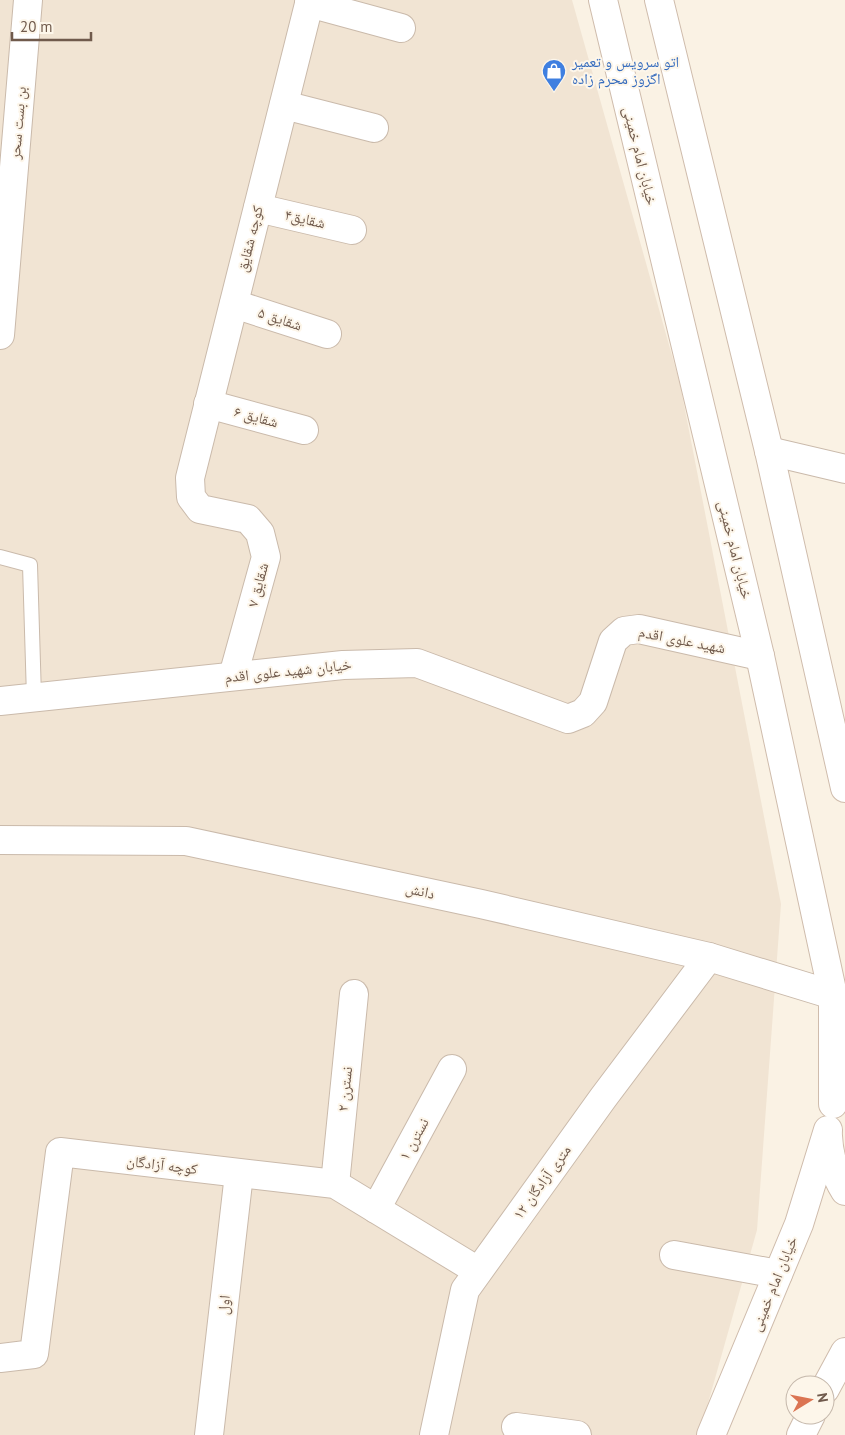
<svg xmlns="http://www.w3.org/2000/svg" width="845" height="1435" viewBox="0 0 845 1435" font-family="'PT Sans','Noto Naskh Arabic',sans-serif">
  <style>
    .residential { fill: #f1e4d3 }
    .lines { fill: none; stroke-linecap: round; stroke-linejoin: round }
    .service-casing { stroke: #cabaab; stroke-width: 16 }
    .minor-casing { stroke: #cabaab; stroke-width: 30 }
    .tertiary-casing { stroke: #cabaab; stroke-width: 30 }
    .secondary-casing { stroke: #cfbcac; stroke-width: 30 }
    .service { stroke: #fff; stroke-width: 14 }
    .minor { stroke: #fff; stroke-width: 28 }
    .tertiary { stroke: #fff; stroke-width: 28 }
    .secondary { stroke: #fff; stroke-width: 28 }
    .labels { text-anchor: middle; stroke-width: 4; stroke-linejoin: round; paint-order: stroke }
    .shop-label { font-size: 15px; fill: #366cbe; stroke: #fdf6ea; text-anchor: start }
    .street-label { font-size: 15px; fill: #705a4c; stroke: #fdf6ea }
  </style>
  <rect width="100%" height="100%" fill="#faf2e4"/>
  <path class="residential" d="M0,0H572L680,384L781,904L757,1230L699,1435H0Z"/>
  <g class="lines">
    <g class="service-casing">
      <path id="service" d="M0,557L30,565L34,697"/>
    </g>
    <g class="minor-casing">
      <g id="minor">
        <path d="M309,3L401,28"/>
        <path d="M284,105L374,128"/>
        <path d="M258,208L352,230"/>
        <path d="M234,304L327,334"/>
        <path d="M0,335L28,0"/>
        <path d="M208,404L304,430"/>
        <path d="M769,451L845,469"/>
        <path d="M233,676L266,557L260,533L248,519L200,509L191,497L190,478L310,0"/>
        <path d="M0,701L343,665L417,663L568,719L583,713L593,702L613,641L624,631L639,629L760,656"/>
        <path d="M335,1184L354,994"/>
        <path d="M376,1209L452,1069"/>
        <path d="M674,1255L778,1274"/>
        <path d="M0,1358L34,1354L60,1152L335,1184L478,1271"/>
        <path d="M516,1427L577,1435"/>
        <path d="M209,1435L239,1174"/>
        <path d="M434,1435L465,1290L603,1098L709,957"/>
      </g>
    </g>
    <g class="tertiary-casing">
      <path id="tertiary" d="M0,840L186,841L481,904L709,957L833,995"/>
    </g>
    <g class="secondary-casing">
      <g id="secondary">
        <path d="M603,0L760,656L833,995V1104"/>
        <path d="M659,0L769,451L845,788"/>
        <path d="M828,1136C829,1157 834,1173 845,1191"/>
        <path d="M825,1389L845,1352"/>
        <path d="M711,1435L799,1224L828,1130"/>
        <path d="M801,1435L811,1415"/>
      </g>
    </g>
    <use href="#service" class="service"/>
    <use href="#minor" class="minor"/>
    <use href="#tertiary" class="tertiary"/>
    <use href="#secondary" class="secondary"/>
  </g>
  <defs>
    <g id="shop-pin" transform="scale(1.25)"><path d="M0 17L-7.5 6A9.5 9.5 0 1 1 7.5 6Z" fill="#3f7fe0" stroke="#fdf6ea"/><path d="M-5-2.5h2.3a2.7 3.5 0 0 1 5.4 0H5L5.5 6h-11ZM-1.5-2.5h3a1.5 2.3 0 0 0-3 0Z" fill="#fff"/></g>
  </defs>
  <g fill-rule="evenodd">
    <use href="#shop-pin" x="554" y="71"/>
  </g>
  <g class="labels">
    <g class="shop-label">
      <text x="572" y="67">اتو سرویس و تعمیر<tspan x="572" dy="17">اگزوز محرم زاده</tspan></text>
    </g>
    <g class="street-label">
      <text transform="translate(18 123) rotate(-85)" y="5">بن بست سحر</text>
      <text transform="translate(640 156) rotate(76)" y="5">خیابان امام خمینی</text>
      <text transform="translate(305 219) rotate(13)" y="5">شقایق۴</text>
      <text transform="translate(250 239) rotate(-76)" y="5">کوچه شقایق</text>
      <text transform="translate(280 319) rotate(18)" y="5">شقایق ۵</text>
      <text transform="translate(256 417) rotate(15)" y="5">شقایق ۶</text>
      <text transform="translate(735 550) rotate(76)" y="5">خیابان امام خمینی</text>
      <text transform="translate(258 585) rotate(-75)" y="5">شقایق ۷</text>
      <text transform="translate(682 640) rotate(11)" y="5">شهید علوی اقدم</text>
      <text transform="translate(288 671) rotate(-6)" y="5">خیابان شهید علوی اقدم</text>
      <text transform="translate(420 891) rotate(12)" y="5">دانش</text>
      <text transform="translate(345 1089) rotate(-84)" y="5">نسترن ۲</text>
      <text transform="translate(414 1139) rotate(-61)" y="5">نسترن ۱</text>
      <text transform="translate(162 1165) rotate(7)" y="5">کوچه آزادگان</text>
      <text transform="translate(542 1182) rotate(-54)" y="5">۱۲ متری آزادگان</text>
      <text transform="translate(774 1284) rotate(-68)" y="5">خیابان امام خمینی</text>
      <text transform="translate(224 1305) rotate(-84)" y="5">اول</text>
    </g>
  </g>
  <g transform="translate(810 1400) rotate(80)"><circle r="24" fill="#fdf6ea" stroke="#c5b8ab"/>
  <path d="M0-4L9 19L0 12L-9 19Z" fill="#db7452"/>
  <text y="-8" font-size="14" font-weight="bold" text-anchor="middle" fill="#705a4c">N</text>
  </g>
  <path d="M12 32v8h79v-8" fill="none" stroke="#705a4c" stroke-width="2.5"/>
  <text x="20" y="32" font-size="15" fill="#705a4c" stroke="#fdf6ea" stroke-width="4" paint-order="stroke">20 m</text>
</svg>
